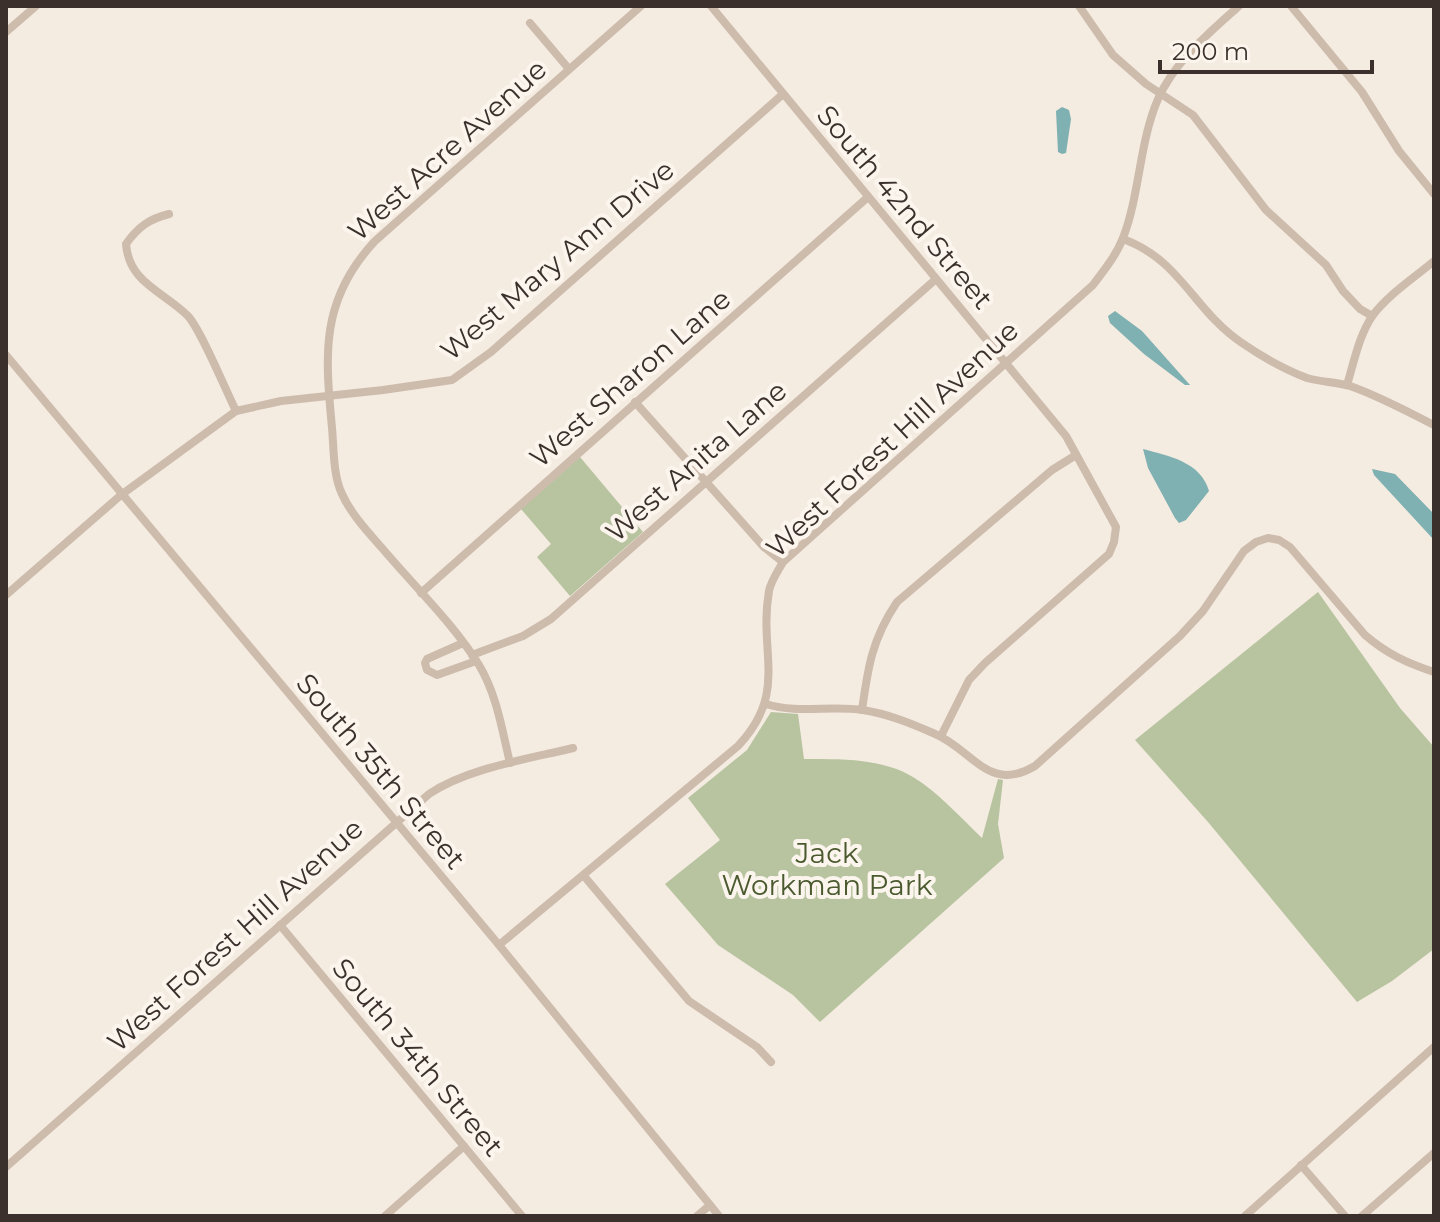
<svg xmlns="http://www.w3.org/2000/svg" width="1440" height="1222" viewBox="0 0 1440 1222" font-family="Montserrat,sans-serif">
  <style>
    .green { fill: #b8c4a0 }
    .water { fill: #7fb0b2 }
    .lines { fill: none; stroke-linecap: round; stroke-linejoin: round }
    .minor { stroke: #cdbbac; stroke-width: 8 }
    .labels { text-anchor: middle; stroke-width: 8; stroke-linejoin: round; paint-order: stroke }
    .street-label { font-size: 28px; fill: #3b302b; stroke: #fbf5ee }
    .park-label { font-size: 28px; fill: #4a5a2e; stroke: #fbf5ee }
  </style>
  <rect width="100%" height="100%" fill="#f4ebe1"/>
  <g class="green">
    <path d="M580,457L643,532L570,596L537,557L551,544L521,509Z"/>
    <path d="M1318,592L1400,708L1434,747V949L1392,981L1357,1002L1208,822L1135,740Z"/>
    <path d="M771,712L798,714L804,759C838,759 882,758 913,777C939,793 960,817 982,838L998,779L1003,780L998,824L1004,858L820,1022L793,995L718,945L665,884L720,840L688,798L747,750Z"/>
  </g>
  <g class="water">
    <path d="M1062,107L1069,110L1071,119L1066,153L1062,154L1058,152L1056,111Z"/>
    <path d="M1115,311L1142,331L1190,385H1185L1144,354L1110,323L1108,316Z"/>
    <path d="M1143,449C1169,456 1201,462 1209,491L1186,520L1179,523L1175,518L1148,468Z"/>
    <path d="M1372,469L1395,474L1434,514V540L1374,475Z"/>
  </g>
  <g class="lines">
    <g class="minor">
      <path d="M711,6L1066,436L1116,527L1114,542L1109,554L985,663L969,680L941,736"/>
      <path d="M1079,6L1113,55L1146,84L1193,115L1266,210L1326,265L1343,291L1360,309L1372,316"/>
      <path d="M1291,6L1362,92L1399,151L1434,194"/>
      <path d="M530,23L569,69"/>
      <path d="M6,32L36,6"/>
      <path d="M169,214C149,219 138,227 126,244C129,283 163,291 188,316C201,330 226,391 236,411"/>
      <path d="M1123,239C1181,260 1193,310 1242,343C1261,356 1286,370 1307,378C1321,382 1336,382 1350,386C1379,396 1406,411 1434,425"/>
      <path d="M6,355L499,945L719,1216"/>
      <path d="M1347,385C1354,362 1359,335 1373,315C1389,294 1414,278 1434,261"/>
      <path d="M635,402L764,547L783,562"/>
      <path d="M421,593L868,197"/>
      <path d="M6,595L121,495L236,411L281,401L383,390L452,380L491,352L783,94"/>
      <path d="M463,643L427,659L425,663L427,670L437,675L476,661"/>
      <path d="M472,655L523,636L551,619L936,279"/>
      <path d="M766,704C798,714 830,705 863,710C888,714 910,723 933,733C973,749 988,794 1035,766L1180,636L1203,611L1244,551L1256,542L1268,538L1279,540L1290,547L1365,635C1387,654 1407,663 1434,672"/>
      <path d="M862,710C868,667 872,639 897,602L1052,470L1076,455"/>
      <path d="M510,763C502,730 497,695 479,665C453,623 414,586 382,548C368,532 351,514 342,494C333,475 334,450 332,428C325,354 320,300 375,241L641,6"/>
      <path d="M584,876L689,1001L757,1047L771,1062"/>
      <path d="M280,925L522,1216"/>
      <path d="M499,945L738,746C789,692 758,653 769,591C771,581 778,571 783,562L1093,285C1104,270 1116,256 1123,238C1140,194 1139,143 1158,99C1175,61 1208,34 1239,6"/>
      <path d="M1301,1165L1345,1216"/>
      <path d="M6,1167L429,794C468,768 528,759 573,748"/>
      <path d="M385,1216L464,1146"/>
      <path d="M697,1216L710,1205"/>
      <path d="M1245,1216L1434,1047"/>
      <path d="M1362,1216L1434,1153"/>
    </g>
  </g>
  <g class="labels">
    <g class="street-label">
      <text transform="translate(447 150) rotate(-42)" y="10">West Acre Avenue</text>
      <text transform="translate(905 207) rotate(50)" y="10">South 42nd Street</text>
      <text transform="translate(557 260) rotate(-40)" y="10">West Mary Ann Drive</text>
      <text transform="translate(630 378) rotate(-41)" y="10">West Sharon Lane</text>
      <text transform="translate(892 439) rotate(-43)" y="10">West Forest Hill Avenue</text>
      <text transform="translate(696 461) rotate(-41)" y="10">West Anita Lane</text>
      <text transform="translate(381 771) rotate(50)" y="10">South 35th Street</text>
      <text transform="translate(235 935) rotate(-42)" y="10">West Forest Hill Avenue</text>
      <text transform="translate(418 1057) rotate(50)" y="10">South 34th Street</text>
    </g>
    <g class="park-label">
      <text x="827" y="863">Jack<tspan x="827" dy="32">Workman Park</tspan></text>
    </g>
  </g>
  <rect width="1440" height="1222" fill="none" stroke="#3b302b" stroke-width="16"/>
  <path d="M1160 60v12h212v-12" fill="none" stroke="#3b302b" stroke-width="4"/>
  <text x="1172" y="60" font-size="24" fill="#3b302b" stroke="#fbf5ee" stroke-width="6" paint-order="stroke">200 m</text>
</svg>
